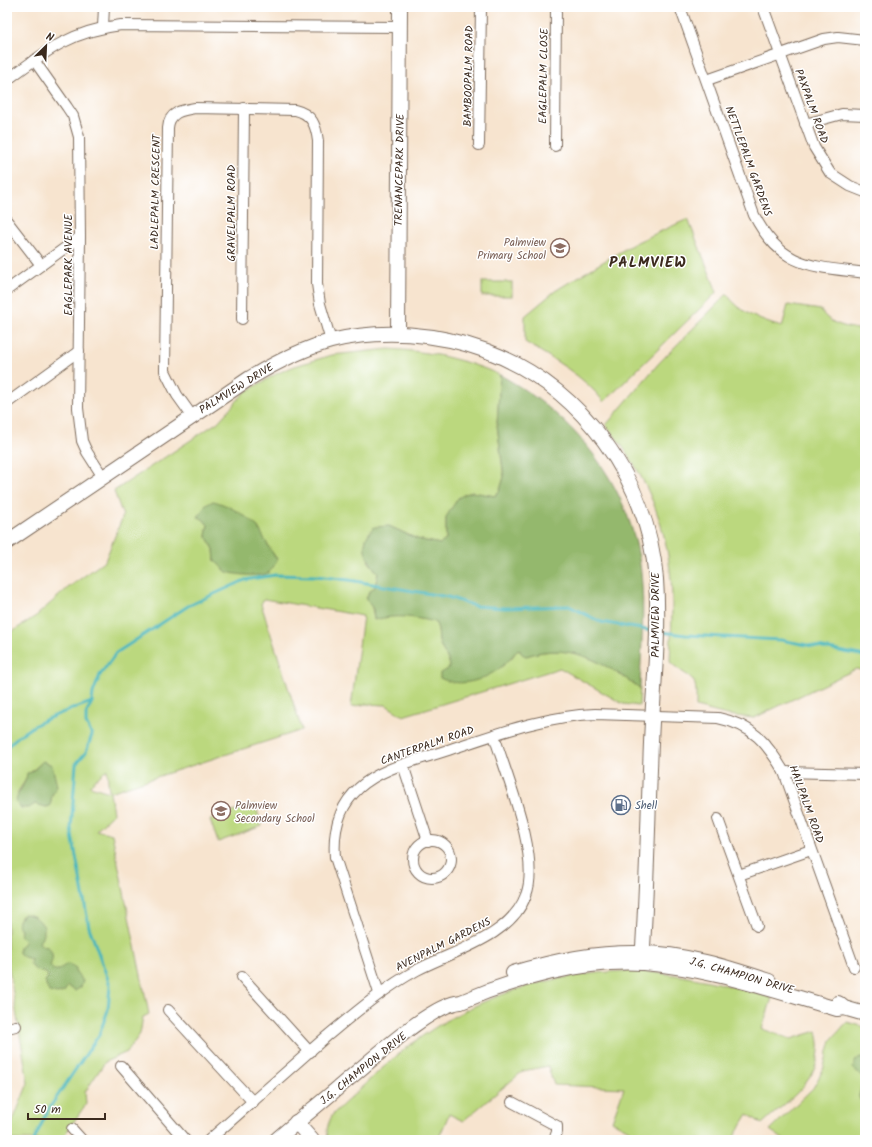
<svg xmlns="http://www.w3.org/2000/svg" width="872" height="1147" viewBox="0 0 872 1147" font-family="Kalam,sans-serif">
  <style>
    .green { fill: #bbd87e; stroke: #7b814e; fill-rule: evenodd }
    .forest { fill: #94b86d; stroke: #687146 }
    .lines { fill: none; stroke-linecap: round; stroke-linejoin: round }
    .stream { stroke: #45b5bc; stroke-width: 3 }
    .street-casing { stroke: #7d6b5c; stroke-width: 12 }
    .secondary-casing { stroke: #7d6b5c; stroke-width: 16 }
    .street { stroke: #fff; stroke-width: 10 }
    .secondary { stroke: #fff; stroke-width: 14 }
    .labels { text-anchor: middle; stroke-width: 3; stroke-linejoin: round; paint-order: stroke }
    .street-label { font-size: 11px; fill: #3b2a1e; stroke: #fff }
    .education-label { font-size: 11px; fill: #785e54; stroke: #fff; text-anchor: end }
    .service-label { font-size: 11px; fill: #4e5e75; stroke: #fff; text-anchor: start }
    .district-label { font-size: 15px; font-weight: bold; letter-spacing: 1px; fill: #3b2a1e; stroke: #fff }
  </style>
  <rect width="100%" height="100%" fill="#fff"/>
  <filter id="ink" filterUnits="userSpaceOnUse"><feTurbulence type="fractalNoise" baseFrequency=".025" numOctaves="2"/><feDisplacementMap in="SourceGraphic" scale="8" xChannelSelector="R" yChannelSelector="G"/><feConvolveMatrix kernelMatrix="1 2 1 2 8 2 1 2 1" color-interpolation-filters="sRGB"/></filter>
  <filter id="wash" filterUnits="userSpaceOnUse"><feTurbulence type="fractalNoise" baseFrequency=".012" numOctaves="4" result="noise"/><feDisplacementMap in="SourceGraphic" scale="16" xChannelSelector="R" yChannelSelector="G"/><feGaussianBlur stdDeviation="0.9" result="paint"/><feColorMatrix in="noise" values="0 0 0 0 0 0 0 0 0 0 0 0 0 0 0 0 0 1.4 0 .05"/><feComposite in="paint" operator="in"/></filter>
  <g filter="url(#wash)">
    <rect width="100%" height="100%" fill="#f7e4cf"/>
    <g class="green">
      <path d="M688,219L717,292L604,402C583,375 554,360 525,342V316L555,291L596,266L635,243Z"/>
      <rect x="482" y="282" width="30" height="14"/>
      <path d="M727,294C738,312 763,322 782,327L788,305L821,310C828,325 850,328 865,330V671L856,669L754,718L727,715L696,707C697,671 693,683 670,662C671,632 674,601 670,570C664,515 641,467 606,425L659,363Z"/>
      <path d="M389,349C428,351 464,359 500,375L497,425L504,477L500,490L495,496L472,492L446,517V540L440,544L417,539L389,526L368,561L378,573L375,587L369,592L374,619L392,615H403L435,622C439,629 438,632 439,640C440,649 448,656 450,666L447,670L511,659L517,650L519,649L526,656C572,641 603,663 640,688L639,706L623,704L560,668L403,716L386,705L366,704L351,707L363,616L264,599L261,604L302,730L110,792L113,814L96,830L112,834L149,1014L143,1017L140,1034L127,1052L105,1062L85,1092L86,1104L61,1140H7V1136L28,1083L7,957V635L36,616L69,587L105,561L123,516L114,491L218,422L245,392L278,373L295,366L332,355ZM203,519L258,527L267,546L277,559L267,573C242,577 236,574 215,561L214,549L206,536L208,525ZM43,761L57,786L52,795L50,806L46,807L17,793L31,772ZM107,769L109,792L90,786V785Z"/>
      <path d="M255,804L262,826L218,842L210,820Z"/>
      <path d="M625,971C677,972 723,983 772,998L762,1029L791,1039L817,1031C818,1037 820,1044 819,1050C817,1084 784,1103 762,1124L748,1114L732,1140H648L612,1121L624,1088L554,1085L548,1066L523,1071L463,1121L449,1114L438,1140H329C325,1130 328,1123 333,1114C358,1091 383,1066 410,1045C473,997 547,974 625,971Z"/>
      <path d="M847,1022L865,1027V1056L855,1061L864,1078L859,1096L860,1100L865,1102V1140H784L770,1130L813,1088L823,1070L831,1040Z"/>
    </g>
    <g class="forest">
      <path d="M500,375C575,416 631,485 641,572C645,611 641,650 640,688C603,663 572,641 526,656L522,654L519,649L517,650C502,673 467,692 440,678V673L447,670L450,666C448,656 440,649 439,640C438,632 439,629 435,622C412,617 398,614 374,620L373,609L366,599L369,592L375,587L378,573C365,557 358,544 374,527L389,526L417,539L440,544L446,540V517L458,498L465,494L472,492L495,496L500,490L504,477L497,425Z"/>
      <path d="M213,501C225,503 253,519 259,529C265,539 269,549 277,559C275,564 273,569 268,573C262,577 235,575 227,572C223,569 219,564 215,561L214,549L206,536L208,525L203,519L198,517L206,505Z"/>
      <path d="M43,761L52,765L57,786L52,795L50,806L46,807L35,804L29,808H21L16,802C17,791 26,785 27,773L32,772Z"/>
      <path d="M23,914C33,914 39,919 44,927V935L39,942L42,946L48,947C54,954 53,958 50,966L54,970H59L65,965L69,964L76,968V972L83,981L81,987L75,991L68,986L64,992L57,994L49,992L45,982L48,976L45,972C37,972 34,970 30,963L31,959L24,957L19,953V947L23,944L25,940L20,936L21,930L17,924Z"/>
      <path d="M865,1056V1102L860,1100L859,1096L864,1078L853,1068L855,1061Z"/>
    </g>
    <g class="lines">
      <g class="stream">
        <path d="M661,632L686,635L781,640L865,656"/>
        <path d="M7,747C30,722 61,713 92,702"/>
        <path d="M34,1140L48,1110L99,1035L108,1010L110,985L89,927L71,829L76,764L86,752L92,735L86,723V714L92,702L93,693L100,675L116,653L188,606L245,580L275,575L316,576L349,580L448,597L475,606L505,608L569,606L601,622L653,631"/>
      </g>
    </g>
  </g>
  <g filter="url(#ink)">
    <g class="lines">
      <g class="street-casing">
        <g id="street">
          <path d="M680,7L754,215C781,268 812,266 865,273"/>
          <path d="M763,7L814,147L830,173L850,186L865,192"/>
          <path d="M103,27L104,7"/>
          <path d="M34,60L67,107L73,116L79,137L80,237L78,408L82,441L87,452L103,477"/>
          <path d="M7,80C46,51 71,31 121,25L400,27"/>
          <path d="M707,80L824,39L838,37L865,40"/>
          <path d="M805,124L842,114L865,115"/>
          <path d="M479,145L481,7"/>
          <path d="M555,146L556,7"/>
          <path d="M7,221L41,265"/>
          <path d="M7,290L80,237"/>
          <path d="M242,319L244,108"/>
          <path d="M7,403L79,351"/>
          <path d="M192,416L177,395L165,371L168,128C169,112 182,110 195,108L295,110C312,114 316,125 318,141L317,284L320,304L331,341"/>
          <path d="M403,765L428,841"/>
          <path d="M784,772L865,774"/>
          <path d="M718,819L757,926"/>
          <circle cx="432" cy="859" r="19"/>
          <path d="M739,875L811,850"/>
          <path d="M242,977L310,1052"/>
          <path d="M379,993L335,857C333,831 339,806 359,788C382,767 416,761 445,751C494,735 543,716 595,714L718,718C753,725 767,743 784,772L854,967"/>
          <path d="M168,1010L253,1102"/>
          <path d="M7,1028L16,1026"/>
          <path d="M121,1066L185,1140"/>
          <path d="M512,1102L557,1126V1132L554,1140"/>
          <path d="M72,1129L82,1140"/>
          <path d="M209,1140C249,1105 288,1070 327,1036C356,1012 384,988 417,970C453,951 511,937 526,895C541,857 506,775 494,735"/>
        </g>
      </g>
      <g class="secondary-casing">
        <g id="secondary">
          <path d="M398,333L400,7"/>
          <path d="M7,542L250,378C275,363 302,349 331,341C382,328 438,333 487,351C582,387 648,479 656,579C660,634 653,689 651,743C648,816 647,890 642,963"/>
          <path d="M513,973C555,960 597,952 641,953C682,953 730,968 769,981"/>
          <path d="M838,1003L844,1008L865,1014"/>
          <path d="M296,1122L312,1140"/>
          <path d="M276,1140C299,1120 323,1101 346,1081C371,1061 431,1004 461,1002C514,979 585,959 643,963C709,968 774,991 837,1009L844,1008"/>
        </g>
      </g>
      <use href="#street" class="street"/>
      <use href="#secondary" class="secondary"/>
    </g>
  </g>
  <defs>
    <g id="school-ring" transform="scale(1)"><circle r="9.5" fill="#fff" stroke="#8d6e63" stroke-width="1.5"/><path d="M0-5L7-2L0 1L-7-2ZM-4 1L0 2.5L4 1V4Q0 6-4 4Z" fill="#8d6e63"/></g>
    <g id="fuel-ring" transform="scale(1)"><circle r="9.5" fill="#fff" stroke="#5c6f8a" stroke-width="1.5"/><path d="M-5.5-6h7V0h2V4h1.3V-2.5L3-4.5l.8-.8L6-3V5H2.5V1h-1V6h-7ZM-4.2-4.7v3.2H.2V-4.7Z" fill="#5c6f8a"/></g>
  </defs>
  <g fill-rule="evenodd">
    <use href="#school-ring" x="560" y="248"/>
    <use href="#fuel-ring" x="621" y="805"/>
    <use href="#school-ring" x="221" y="811"/>
  </g>
  <g class="labels">
    <g class="street-label">
      <text transform="translate(468 76) rotate(-89)" y="4">BAMBOOPALM ROAD</text>
      <text transform="translate(543 76) rotate(-89)" y="4">EAGLEPALM CLOSE</text>
      <text transform="translate(812 106) rotate(70)" y="4">PAXPALM ROAD</text>
      <text transform="translate(749 161) rotate(70)" y="4">NETTLEPALM GARDENS</text>
      <text transform="translate(399 170) rotate(-89)" y="4">TRENANCEPARK DRIVE</text>
      <text transform="translate(155 192) rotate(-89)" y="4">LADLEPALM CRESCENT</text>
      <text transform="translate(231 213) rotate(-90)" y="4">GRAVELPALM ROAD</text>
      <text transform="translate(68 265) rotate(-90)" y="4">EAGLEPARK AVENUE</text>
      <text transform="translate(236 388) rotate(-32)" y="4">PALMVIEW DRIVE</text>
      <text transform="translate(655 615) rotate(-90)" y="4">PALMVIEW DRIVE</text>
      <text transform="translate(427 745) rotate(-19)" y="4">CANTERPALM ROAD</text>
      <text transform="translate(807 804) rotate(70)" y="4">HAILPALM ROAD</text>
      <text transform="translate(443 944) rotate(-27)" y="4">AVENPALM GARDENS</text>
      <text transform="translate(742 975) rotate(16)" y="4">J.G. CHAMPION DRIVE</text>
      <text transform="translate(363 1068) rotate(-39)" y="4">J.G. CHAMPION DRIVE</text>
    </g>
    <g class="education-label">
      <text x="546" y="246">Palmview<tspan x="546" dy="13">Primary School</tspan></text>
      <text x="235" y="809" text-anchor="start">Palmview<tspan x="235" dy="13">Secondary School</tspan></text>
    </g>
    <g class="service-label">
      <text x="635" y="809">Shell</text>
    </g>
    <g class="district-label">
      <text x="648" y="267">PALMVIEW</text>
    </g>
  </g>
  <rect width="872" height="1147" fill="none" stroke="#fff" stroke-width="24"/>
  <g transform="translate(46 46) rotate(24)" stroke="#ffffff" stroke-width="3" paint-order="stroke">
  <path d="M0-3L7 15L0 10L-7 15Z" fill="#3b2a1e"/>
  <text y="-6" font-size="11" font-weight="bold" text-anchor="middle" fill="#3b2a1e">N</text>
  </g>
  <path d="M28 1113v6h77v-6" fill="none" stroke="#3b2a1e" stroke-width="2"/>
  <text x="34" y="1113" font-size="12" fill="#3b2a1e" stroke="#ffffff" stroke-width="3" paint-order="stroke">50 m</text>
</svg>
